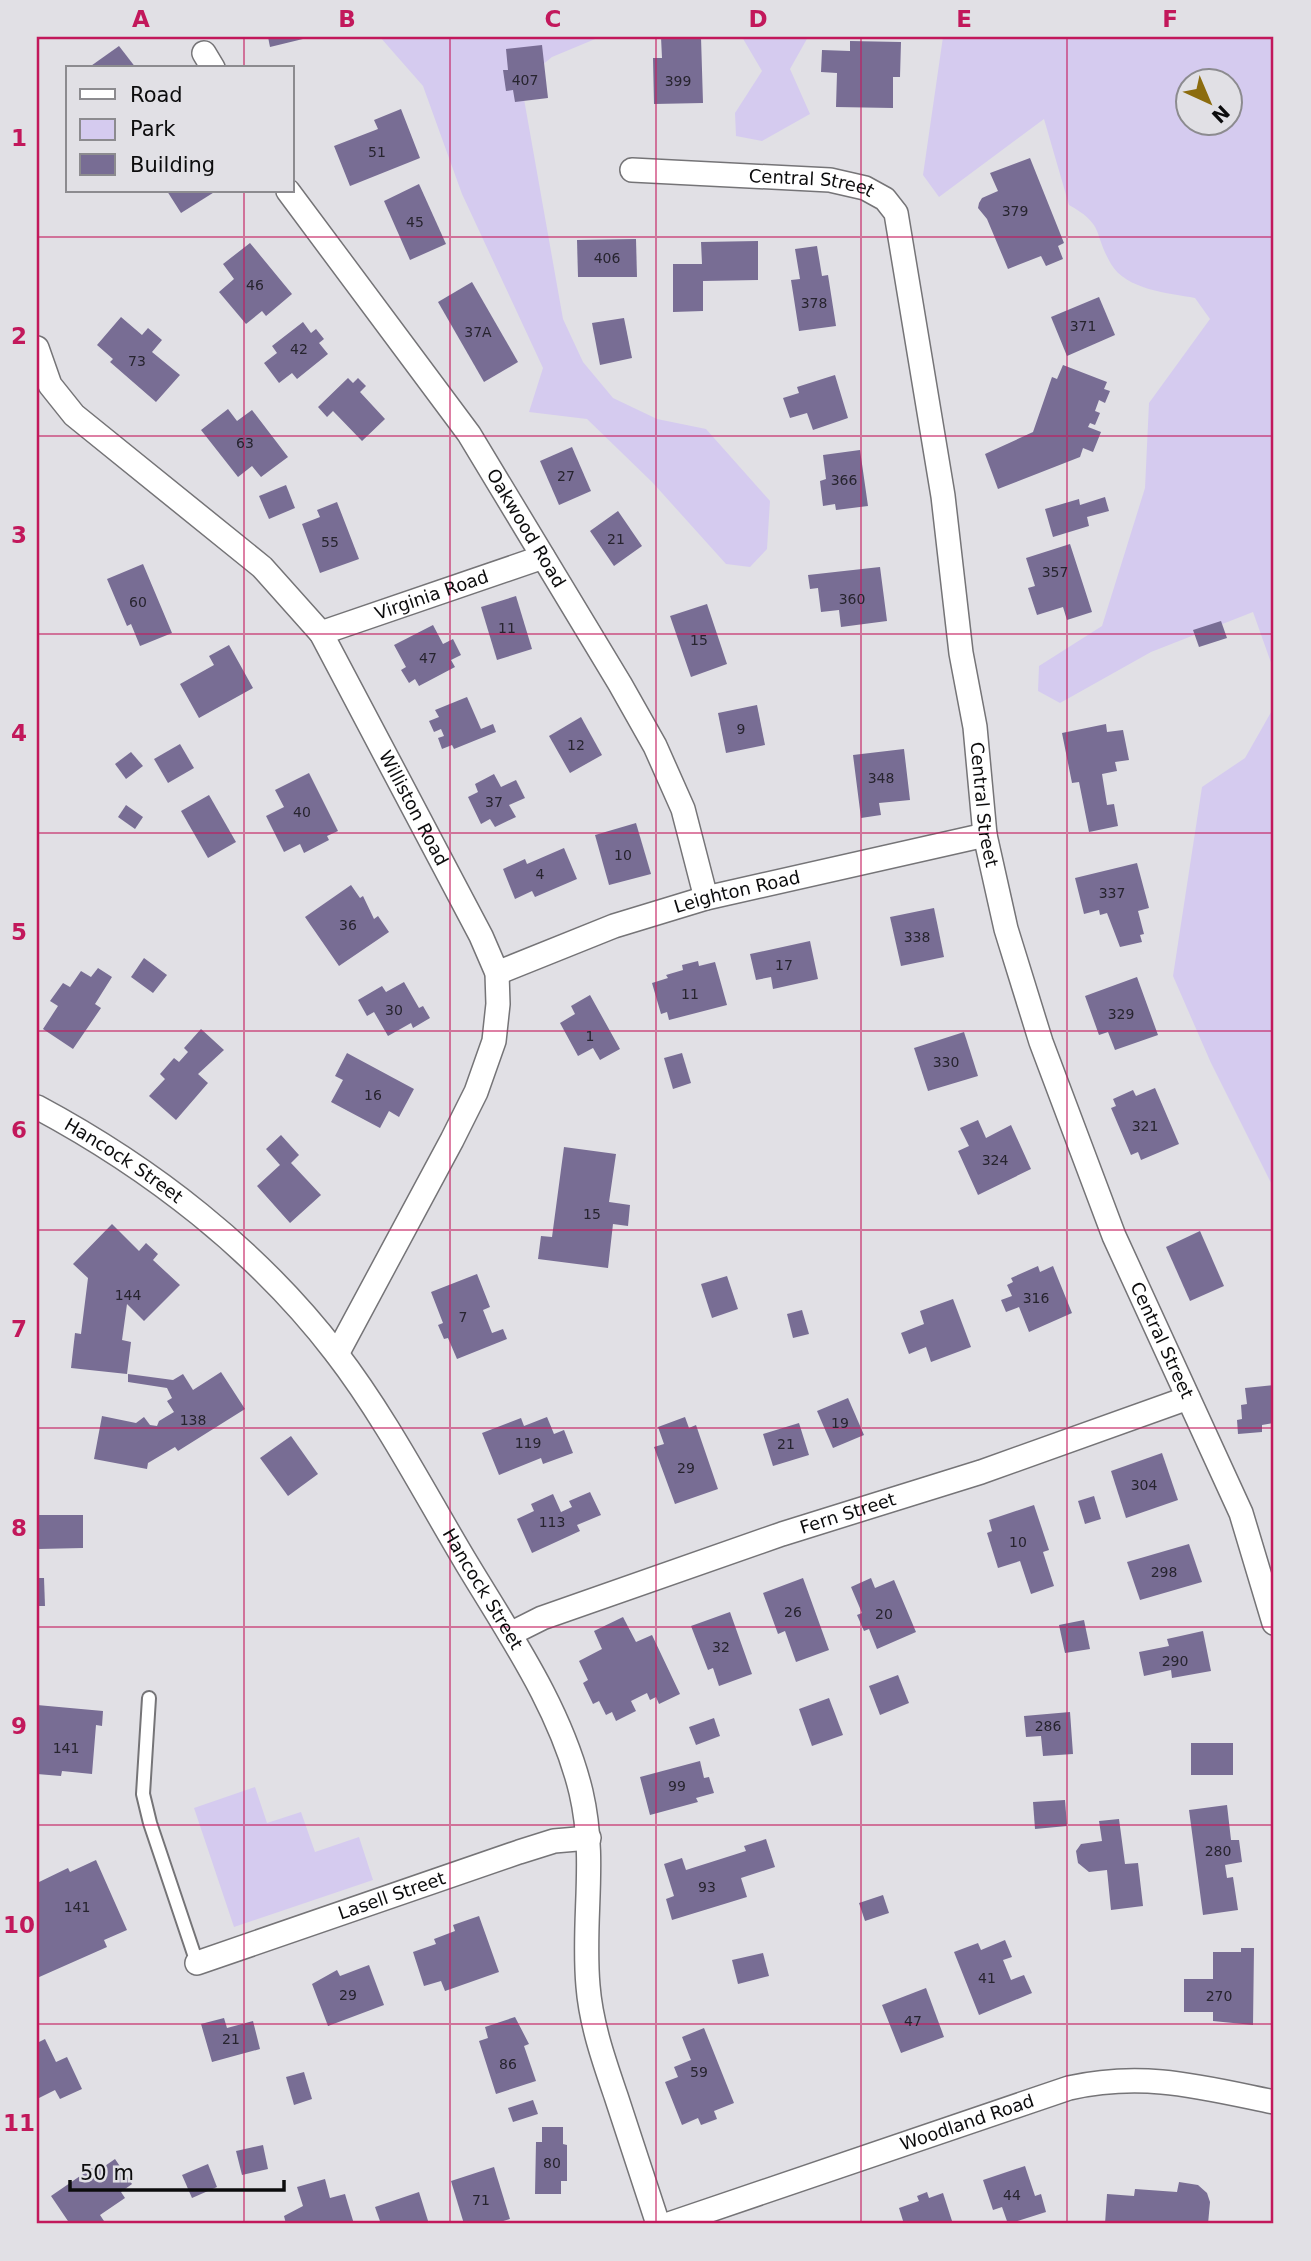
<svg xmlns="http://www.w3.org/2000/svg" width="1311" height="2261" viewBox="0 0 1311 2261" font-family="'DejaVu Sans',sans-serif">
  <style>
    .green { fill: #d5cbef; fill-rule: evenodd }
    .building { fill: #786d94 }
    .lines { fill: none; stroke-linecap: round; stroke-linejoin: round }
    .service-casing { stroke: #757477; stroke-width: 16 }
    .minor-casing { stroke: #757477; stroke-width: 26 }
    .service { stroke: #fff; stroke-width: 12 }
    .minor { stroke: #fff; stroke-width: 23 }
    .grid { fill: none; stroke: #c2185b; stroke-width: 2; stroke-opacity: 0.55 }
    .labels { text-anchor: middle; stroke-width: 7; stroke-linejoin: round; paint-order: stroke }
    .number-label { font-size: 14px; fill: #27242f }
    .street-label { font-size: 18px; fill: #0c0c0d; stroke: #e1e0e5 }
    .neatline { fill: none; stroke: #c2185b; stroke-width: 2.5 }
    .grid-label { font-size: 23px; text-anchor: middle; font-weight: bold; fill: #c2185b }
  </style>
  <rect width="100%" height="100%" fill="#e1e0e5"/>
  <g class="green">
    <path d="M380,37H600L552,57L531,74L524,99L563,319L583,362L613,398L657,419L706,429L770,501L767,549L750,567L726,564L653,483L587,419L529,412L543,368L462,194L423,86Z"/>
    <path d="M742,37H808L790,69L810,114L762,141L736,136L735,113L762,71Z"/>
    <path d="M943,37H1274V671L1253,612L1151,652L1060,703L1038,691L1039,666L1102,626L1145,488L1149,403L1210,319L1195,298C1169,293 1126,290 1111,264C1093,233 1105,225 1069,205L1044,119L939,197L923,175ZM1188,80H1230V122H1188Z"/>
    <path d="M1274,707V1189L1211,1063L1173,976L1202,787L1245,758Z"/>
    <path d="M255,1787L267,1823L301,1812L315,1852L359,1837L373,1880L234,1927L194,1808Z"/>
  </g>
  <g class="building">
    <path d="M268,37H307V38L270,47Z"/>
    <path d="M661,37H701L703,103L654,104L653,58H662Z"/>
    <path d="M850,41L901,42L900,77H893V108L836,107L837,73L821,72L822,50L850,51Z"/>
    <path d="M542,45L548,98L515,102L513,90L506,91L503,70H508L506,49Z"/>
    <path d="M119,46L136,68H88Z"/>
    <path d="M401,109L420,158L350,186L334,146L378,129L374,120Z"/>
    <path d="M1030,158L1064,243L1058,246L1063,259L1046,266L1041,256L1008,269L987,219L978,208L979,203L982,198L998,191L990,173Z"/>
    <path d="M419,184L446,244L410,260L384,201Z"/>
    <path d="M167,191H216L181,213Z"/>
    <path d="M636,239L637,277H578L577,240Z"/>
    <path d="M758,241V280L703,281V311L673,312V264H702L701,242Z"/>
    <path d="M250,243L292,294L266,316L262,311L246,324L219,292L234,279L223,264Z"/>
    <path d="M817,246L822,276L828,275L836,326L799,331L791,280L800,279L795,249Z"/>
    <path d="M472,282L518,362L484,382L438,302Z"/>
    <path d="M1099,297L1115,335L1067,356L1051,317Z"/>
    <path d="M121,317L142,335L148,328L162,340L152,352L180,375L156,402L110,362L113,359L97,345Z"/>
    <path d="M624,318L632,358L600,365L592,323Z"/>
    <path d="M303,322L311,333L316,329L324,339L319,343L328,354L297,379L292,373L279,383L264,363L277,353L272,346Z"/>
    <path d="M1063,365L1107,382L1104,389L1110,391L1105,403L1099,400L1095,411L1100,413L1095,425L1090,423L1088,427L1101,432L1093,452L1083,448L1080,457L998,489L985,454L1033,432L1052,377L1057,379Z"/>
    <path d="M835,375L848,418L813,430L807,413L790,418L783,398L799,393L797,387Z"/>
    <path d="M348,378L353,383L358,378L366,386L360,392L385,419L362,441L333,411L327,417L318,407Z"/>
    <path d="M228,409L237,421L252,410L288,457L261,477L252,466L238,477L201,430Z"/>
    <path d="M572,447L591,491L559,505L540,461Z"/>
    <path d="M860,450L868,506L836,510L835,504L823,506L820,481L826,479L823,455Z"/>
    <path d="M286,485L295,508L269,519L259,496Z"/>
    <path d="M1105,497L1109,511L1087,517L1089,526L1053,537L1045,509L1079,499L1080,505Z"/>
    <path d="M337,502L359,559L320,573L302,524L320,517L317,510Z"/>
    <path d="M618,511L642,546L614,566L590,531Z"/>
    <path d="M1070,544L1092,612L1067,620L1063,607L1037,615L1028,588L1035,586L1026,558Z"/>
    <path d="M143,564L172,633L140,646L131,624L127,626L107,579Z"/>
    <path d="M880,567L887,621L841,627L839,610L821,612L818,588L810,589L808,575Z"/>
    <path d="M516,596L532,649L497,660L481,607Z"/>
    <path d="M707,604L727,664L691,677L670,616Z"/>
    <path d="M1221,621L1227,638L1199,647L1193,630Z"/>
    <path d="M433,625L443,644L453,639L461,655L451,660L455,667L419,686L415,679L409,683L401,670L406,667L394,645Z"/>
    <path d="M229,645L253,688L199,718L180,684L214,665L209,656Z"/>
    <path d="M467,697L481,729L493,724L496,732L454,749L452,745L442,749L438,738L444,736L441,729L434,732L429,721L439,717L435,710Z"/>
    <path d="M757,705L765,745L726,753L718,713Z"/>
    <path d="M581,717L602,755L570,773L549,736Z"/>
    <path d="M1106,724L1107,732L1123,730L1129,760L1115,762L1117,771L1102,774L1107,805L1114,804L1118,826L1089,832L1079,782L1072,783L1062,733Z"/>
    <path d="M180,744L194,768L168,783L154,759Z"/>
    <path d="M904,749L910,800L879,803L881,815L861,818L853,755Z"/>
    <path d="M131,752L143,766L126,779L115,764Z"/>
    <path d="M309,773L338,831L327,836L329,840L304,853L300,844L284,852L266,816L284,807L275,790Z"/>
    <path d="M494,774L501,787L516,780L525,798L509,805L516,817L495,827L490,819L481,824L468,797L478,792L475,784Z"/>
    <path d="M209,795L236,842L208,858L181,811Z"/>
    <path d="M126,805L143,817L135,829L118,817Z"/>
    <path d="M636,823L651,874L609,885L595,835Z"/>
    <path d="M564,848L577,879L535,897L532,891L515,899L503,869L525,859L527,864Z"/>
    <path d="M1137,863L1149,908L1138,911L1144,934L1140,935L1142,942L1120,947L1107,913L1100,915L1099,910L1084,914L1075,878Z"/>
    <path d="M351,885L360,898L363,896L374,919L378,916L389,932L339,966L305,917Z"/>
    <path d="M934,908L944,957L901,966L890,917Z"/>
    <path d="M810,941L818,979L773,989L771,977L756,980L750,954Z"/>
    <path d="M144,958L167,975L153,993L131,977Z"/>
    <path d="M698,961L699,966L715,962L727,1005L669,1020L667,1012L661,1014L652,983L668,978L666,975L683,970L682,965Z"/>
    <path d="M98,968L112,977L95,1004L101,1008L73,1049L43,1029L58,1006L50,1001L63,983L70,987L81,971L91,977Z"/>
    <path d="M1137,977L1158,1035L1115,1050L1108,1032L1099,1035L1085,996Z"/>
    <path d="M404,982L419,1008L423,1006L430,1018L413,1028L411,1023L388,1036L374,1012L367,1016L358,1000L382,986L386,992Z"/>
    <path d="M590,995L620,1049L600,1060L593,1048L578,1056L560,1023L575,1014L571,1006Z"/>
    <path d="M201,1029L224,1050L198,1074L208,1083L176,1120L149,1096L165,1079L160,1074L174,1058L179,1062L188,1052L184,1048Z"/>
    <path d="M964,1032L978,1076L928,1091L914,1048Z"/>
    <path d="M347,1053L414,1089L399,1117L389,1111L380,1128L331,1102L343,1080L335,1076Z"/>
    <path d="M682,1053L691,1083L673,1089L664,1058Z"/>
    <path d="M1155,1088L1179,1144L1141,1160L1138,1152L1131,1155L1111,1108L1116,1106L1113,1099L1133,1090L1136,1096Z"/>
    <path d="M978,1120L986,1138L1011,1125L1031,1169L978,1195L958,1151L969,1146L960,1128Z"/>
    <path d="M281,1135L299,1155L291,1163L321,1195L290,1223L257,1186L280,1165L266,1149Z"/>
    <path d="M564,1147L616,1154L609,1202L630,1205L628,1226L613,1224L608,1268L538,1259L541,1236L552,1237Z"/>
    <path d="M112,1224L139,1251L146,1243L158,1254L153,1260L180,1285L144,1321L127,1304L122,1340L131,1342L127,1374L71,1368L75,1333L81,1334L88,1278L73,1264Z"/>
    <path d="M1200,1231L1224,1286L1190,1301L1166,1247Z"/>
    <path d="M1038,1266L1040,1272L1053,1266L1072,1313L1029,1332L1019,1307L1006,1312L1001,1300L1012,1296L1007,1285L1013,1282L1011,1278Z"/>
    <path d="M477,1274L490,1307L483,1310L492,1333L503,1329L507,1339L457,1359L448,1338L444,1339L438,1325L443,1323L431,1292Z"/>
    <path d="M727,1276L738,1309L712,1318L701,1284Z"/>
    <path d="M953,1299L971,1347L931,1362L926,1347L909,1354L901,1333L924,1324L920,1311Z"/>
    <path d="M802,1310L809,1334L793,1338L787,1314Z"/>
    <path d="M221,1372L245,1409L178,1451L175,1447L148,1463L147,1469L94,1459L102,1416L136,1423L144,1417L150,1425L157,1426L159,1421L174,1412L167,1401L172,1398L167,1388L128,1382V1374L173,1380L183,1374L193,1390Z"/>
    <path d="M1274,1385V1423L1262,1425V1432L1238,1434L1237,1420L1242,1419L1241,1405L1247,1404L1245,1388Z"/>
    <path d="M848,1398L864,1435L833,1448L817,1411Z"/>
    <path d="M547,1417L554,1434L564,1430L573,1453L543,1464L541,1458L499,1475L482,1433L521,1418L524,1426Z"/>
    <path d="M685,1417L689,1428L696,1425L718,1489L675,1504L654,1447L664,1444L658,1427Z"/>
    <path d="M799,1423L809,1455L773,1466L763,1434Z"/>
    <path d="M291,1436L318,1474L288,1496L260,1458Z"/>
    <path d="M1162,1453L1178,1500L1126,1518L1111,1471Z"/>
    <path d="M590,1492L601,1515L577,1525L580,1531L532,1553L517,1519L534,1511L531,1504L553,1494L561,1512L572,1507L569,1501Z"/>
    <path d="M1094,1496L1101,1519L1085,1524L1078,1501Z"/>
    <path d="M1034,1505L1049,1550L1043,1552L1054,1586L1031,1594L1020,1561L998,1568L987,1533L992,1531L989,1520Z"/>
    <path d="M38,1515H83V1548L38,1549Z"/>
    <path d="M1189,1544L1202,1582L1140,1600L1127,1562Z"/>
    <path d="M37,1578H44L45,1606H37Z"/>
    <path d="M803,1578L829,1650L796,1662L785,1631L778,1634L763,1593Z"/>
    <path d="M871,1578L875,1588L894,1580L916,1632L877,1649L869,1629L864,1631L857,1615L862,1613L851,1587Z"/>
    <path d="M730,1612L752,1674L719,1686L713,1668L708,1670L691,1626Z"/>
    <path d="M623,1617L636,1642L652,1635L680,1694L659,1704L656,1697L650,1700L647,1693L631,1701L636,1711L616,1721L612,1712L606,1715L599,1701L593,1704L583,1683L588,1680L579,1661L602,1649L594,1631Z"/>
    <path d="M1084,1620L1090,1649L1065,1653L1059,1625Z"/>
    <path d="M1203,1631L1211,1671L1172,1678L1171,1670L1144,1676L1139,1652L1169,1646L1167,1639Z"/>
    <path d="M898,1675L909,1703L880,1715L869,1686Z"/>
    <path d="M829,1698L843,1735L812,1746L799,1709Z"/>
    <path d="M37,1705L103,1711L102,1726L96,1725L92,1774L62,1771L61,1776L37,1774Z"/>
    <path d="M1070,1712L1073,1754L1043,1756L1041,1736L1026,1737L1024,1716Z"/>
    <path d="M714,1718L720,1736L696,1745L689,1727Z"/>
    <rect x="1191" y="1743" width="42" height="32"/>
    <path d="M700,1761L704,1778L709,1777L714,1793L696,1798L698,1802L650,1815L640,1777Z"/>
    <path d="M1065,1800L1067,1826L1035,1829L1033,1802Z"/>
    <path d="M1227,1805L1231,1840H1239L1242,1862L1225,1865L1227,1878L1233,1877L1238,1910L1203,1915L1189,1810Z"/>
    <path d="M1119,1819L1125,1864L1138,1863L1143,1906L1111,1910L1107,1870L1089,1872L1078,1863L1076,1851L1081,1844L1102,1841L1099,1821Z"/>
    <path d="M766,1839L775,1867L741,1878L747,1897L672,1920L666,1899L674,1896L664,1864L682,1858L686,1870L746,1851L744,1846Z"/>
    <path d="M96,1860L127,1930L104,1940L107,1947L37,1978V1883L68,1868L70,1872Z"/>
    <path d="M883,1895L889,1913L865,1921L859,1903Z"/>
    <path d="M479,1916L499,1972L445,1991L441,1981L424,1986L413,1952L436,1944L434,1939L455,1931L453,1925Z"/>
    <path d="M1005,1940L1012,1957L1003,1960L1011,1980L1024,1975L1032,1993L979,2015L954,1952L978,1943L981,1950Z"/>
    <path d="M1241,1948H1254L1253,2025L1213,2021V2012H1184V1979H1213V1952H1241Z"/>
    <path d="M763,1953L769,1976L738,1984L732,1960Z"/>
    <path d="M369,1965L384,2005L328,2026L312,1984L337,1970L340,1976Z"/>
    <path d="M926,1988L944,2037L901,2053L882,2005Z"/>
    <path d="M515,2017L529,2044L524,2046L536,2081L496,2094L479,2041L488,2038L485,2027Z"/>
    <path d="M224,2018L227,2028L253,2021L260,2049L212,2062L201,2024Z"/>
    <path d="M704,2028L734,2103L714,2111L717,2119L701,2125L698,2118L682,2125L665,2082L678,2077L674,2067L691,2060L682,2037Z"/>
    <path d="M45,2039L56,2062L67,2057L82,2089L60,2099L55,2090L39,2098L37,2094V2043Z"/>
    <path d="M304,2072L312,2099L294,2105L286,2077Z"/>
    <path d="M533,2100L538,2114L513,2122L508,2108Z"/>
    <path d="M542,2127H563V2144L567,2145V2181H561V2194H535L536,2142H542Z"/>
    <path d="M263,2145L268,2169L242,2175L236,2151Z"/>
    <path d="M115,2159L132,2184L121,2192L125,2198L100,2215L106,2224H70L51,2196L99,2163L102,2168Z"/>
    <path d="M208,2164L217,2187L192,2198L182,2175Z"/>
    <path d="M1025,2166L1035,2196L1041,2194L1046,2212L1008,2224L1002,2207L993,2210L983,2180Z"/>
    <path d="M494,2167L510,2219L493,2224H464L451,2181Z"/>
    <path d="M325,2179L330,2198L345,2194L354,2224H286L284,2216L303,2206L297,2187Z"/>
    <path d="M1179,2182L1198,2185L1207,2193L1210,2202L1208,2224H1105L1107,2194L1134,2196L1135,2189L1177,2192Z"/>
    <path d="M419,2192L429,2224H381L375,2207Z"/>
    <path d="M927,2192L929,2198L943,2193L953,2224H904L899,2208L919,2201L917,2196Z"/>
  </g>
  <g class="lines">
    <g class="service-casing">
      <path id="service" d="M149,1698L143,1794L150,1823L197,1963"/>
    </g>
    <g class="minor-casing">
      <g id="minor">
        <path d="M204,53L213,68"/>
        <path id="s1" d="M632,170L830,180L865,188L885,199L896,213L943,496L961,653L975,727L985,835L1006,929L1041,1042L1114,1236L1241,1513L1274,1623"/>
        <path id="s2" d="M288,191L469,434L620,684L655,746L683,809L706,898"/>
        <path id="s3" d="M37,348L50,385L74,415L262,567L321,633L481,936L497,973L498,1004L494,1041L476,1092L452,1140L337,1354"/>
        <path id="s4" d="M321,633L543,557"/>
        <path id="s5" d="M497,973L614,926L706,898L985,835"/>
        <path id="s6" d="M37,1107C151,1168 257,1250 336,1353C386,1418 425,1494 467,1564C511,1637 561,1709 581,1792C597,1861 582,1918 588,1986C591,2024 604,2061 616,2096C630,2139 644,2182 658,2224"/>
        <path id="s7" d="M510,1634L542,1618L782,1534L981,1472L1188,1398"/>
        <path id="s8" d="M197,1963L519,1852L554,1841L589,1838"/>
        <path id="s9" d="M669,2224L1069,2088C1144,2071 1201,2087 1274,2102"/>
      </g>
    </g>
    <use href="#service" class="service"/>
    <use href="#minor" class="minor"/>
  </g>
  <path class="grid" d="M244,37V68M450,37V2224M656,37V2224M861,37V2224M1067,37V2224M244,191V2224M37,237H1274M37,436H1274M37,634H1274M37,833H1274M37,1031H1274M37,1230H1274M37,1428H1274M37,1627H1274M37,1825H1274M37,2024H1274"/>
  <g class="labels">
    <g class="number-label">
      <text x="525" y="85">407</text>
      <text x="678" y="86">399</text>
      <text x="377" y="157">51</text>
      <text x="1015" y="216">379</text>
      <text x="415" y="227">45</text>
      <text x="607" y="263">406</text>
      <text x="255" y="290">46</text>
      <text x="814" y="308">378</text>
      <text x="1083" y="331">371</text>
      <text x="478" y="337">37A</text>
      <text x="299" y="354">42</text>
      <text x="137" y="366">73</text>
      <text x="245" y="448">63</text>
      <text x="566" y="481">27</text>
      <text x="844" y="485">366</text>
      <text x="616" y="544">21</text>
      <text x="330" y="547">55</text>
      <text x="1055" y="577">357</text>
      <text x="852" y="604">360</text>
      <text x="138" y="607">60</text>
      <text x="507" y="633">11</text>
      <text x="699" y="645">15</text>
      <text x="428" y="663">47</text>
      <text x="741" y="734">9</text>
      <text x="576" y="750">12</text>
      <text x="881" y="783">348</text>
      <text x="494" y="807">37</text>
      <text x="302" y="817">40</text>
      <text x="623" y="860">10</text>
      <text x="540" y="879">4</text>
      <text x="1112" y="898">337</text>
      <text x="348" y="930">36</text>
      <text x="917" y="942">338</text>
      <text x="784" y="970">17</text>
      <text x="690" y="999">11</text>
      <text x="394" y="1015">30</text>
      <text x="1121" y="1019">329</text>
      <text x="590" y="1041">1</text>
      <text x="946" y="1067">330</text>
      <text x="373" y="1100">16</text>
      <text x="1145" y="1131">321</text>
      <text x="995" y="1165">324</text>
      <text x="592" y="1219">15</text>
      <text x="128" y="1300">144</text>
      <text x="1036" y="1303">316</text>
      <text x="463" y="1322">7</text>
      <text x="193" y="1425">138</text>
      <text x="840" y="1428">19</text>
      <text x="528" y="1448">119</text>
      <text x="786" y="1449">21</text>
      <text x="686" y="1473">29</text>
      <text x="1144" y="1490">304</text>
      <text x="552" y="1527">113</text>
      <text x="1018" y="1547">10</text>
      <text x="1164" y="1577">298</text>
      <text x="793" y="1617">26</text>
      <text x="884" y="1619">20</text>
      <text x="721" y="1652">32</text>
      <text x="1175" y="1666">290</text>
      <text x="1048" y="1731">286</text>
      <text x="66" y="1753">141</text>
      <text x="677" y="1791">99</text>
      <text x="1218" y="1856">280</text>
      <text x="707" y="1892">93</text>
      <text x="77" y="1912">141</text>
      <text x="987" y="1983">41</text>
      <text x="348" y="2000">29</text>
      <text x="1219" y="2001">270</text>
      <text x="913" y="2026">47</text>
      <text x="231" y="2044">21</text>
      <text x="508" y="2069">86</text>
      <text x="699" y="2077">59</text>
      <text x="552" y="2168">80</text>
      <text x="1012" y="2200">44</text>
      <text x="481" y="2205">71</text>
    </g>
    <g class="street-label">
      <text dy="6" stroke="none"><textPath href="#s1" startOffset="180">Central Street</textPath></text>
      <text dy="6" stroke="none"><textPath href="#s2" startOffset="413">Oakwood Road</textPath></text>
      <text dy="6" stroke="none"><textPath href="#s4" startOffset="117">Virginia Road</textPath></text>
      <text dy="6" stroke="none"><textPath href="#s1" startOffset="873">Central Street</textPath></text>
      <text dy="6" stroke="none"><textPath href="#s3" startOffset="606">Williston Road</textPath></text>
      <text dy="6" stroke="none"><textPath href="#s5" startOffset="254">Leighton Road</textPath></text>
      <text dy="6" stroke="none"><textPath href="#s6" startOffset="102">Hancock Street</textPath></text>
      <text dy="6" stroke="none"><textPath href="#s1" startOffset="1440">Central Street</textPath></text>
      <text dy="6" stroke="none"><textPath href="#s7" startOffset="359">Fern Street</textPath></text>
      <text dy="6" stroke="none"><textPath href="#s6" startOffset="668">Hancock Street</textPath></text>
      <text dy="6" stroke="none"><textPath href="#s8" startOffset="206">Lasell Street</textPath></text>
      <text dy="6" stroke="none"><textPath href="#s9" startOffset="315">Woodland Road</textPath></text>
    </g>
  </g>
  <rect width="1311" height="2261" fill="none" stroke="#e1e0e5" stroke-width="77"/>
  <rect x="66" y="66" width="228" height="126" fill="#e1e0e5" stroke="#8c8b8f" stroke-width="2"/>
  <rect x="80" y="89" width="35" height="10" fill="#ffffff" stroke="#8c8b8f" stroke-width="2"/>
  <text x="130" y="102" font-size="21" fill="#0c0c0d">Road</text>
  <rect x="80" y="119" width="35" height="21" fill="#d5cbef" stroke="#8c8b8f" stroke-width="2"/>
  <text x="130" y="136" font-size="21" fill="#0c0c0d">Park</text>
  <rect x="80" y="154" width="35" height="21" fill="#786d94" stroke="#8c8b8f" stroke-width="2"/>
  <text x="130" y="172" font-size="21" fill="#0c0c0d">Building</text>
  <g transform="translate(1209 102) rotate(136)"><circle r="33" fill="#e1e0e5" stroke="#8c8b8f" stroke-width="2"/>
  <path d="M0-5L12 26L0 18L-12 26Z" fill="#8c6c0e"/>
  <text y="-10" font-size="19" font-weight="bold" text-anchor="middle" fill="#0c0c0d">N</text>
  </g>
  <path d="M70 2180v10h214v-10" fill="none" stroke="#0c0c0d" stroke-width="3.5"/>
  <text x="80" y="2180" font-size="21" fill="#0c0c0d" stroke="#e1e0e5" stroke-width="5" paint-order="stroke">50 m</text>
  <rect x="38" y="38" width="1234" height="2184" class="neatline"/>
  <g class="grid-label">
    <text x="141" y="27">A</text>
    <text x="347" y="27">B</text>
    <text x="553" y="27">C</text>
    <text x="758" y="27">D</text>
    <text x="964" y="27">E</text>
    <text x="1170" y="27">F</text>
    <text x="19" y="146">1</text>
    <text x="19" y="344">2</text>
    <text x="19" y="543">3</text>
    <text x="19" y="741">4</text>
    <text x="19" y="940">5</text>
    <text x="19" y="1138">6</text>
    <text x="19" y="1337">7</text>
    <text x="19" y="1536">8</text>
    <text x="19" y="1734">9</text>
    <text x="19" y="1933">10</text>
    <text x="19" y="2131">11</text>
  </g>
</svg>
